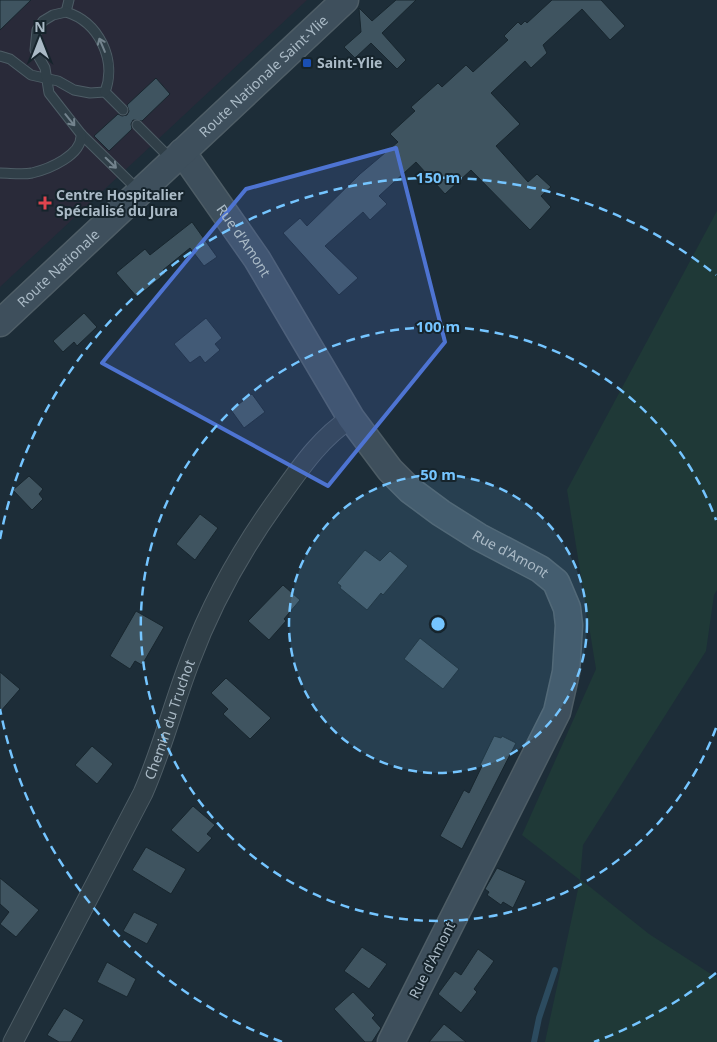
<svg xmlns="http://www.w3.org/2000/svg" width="717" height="1042" viewBox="0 0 717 1042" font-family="'Noto Sans',sans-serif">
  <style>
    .medical { fill: #292a39 }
    .green { fill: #1f3937 }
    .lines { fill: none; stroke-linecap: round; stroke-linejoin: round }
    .stream { stroke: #2c4b5f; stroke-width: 6 }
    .building { fill: #3f5460; stroke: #18262e }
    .lane-casing { stroke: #4e5d66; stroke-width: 11 }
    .street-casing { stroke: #4e5d66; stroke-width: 21 }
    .secondary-casing { stroke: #4e5d66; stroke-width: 29 }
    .lane { stroke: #303f48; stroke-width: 9 }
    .street { stroke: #303f48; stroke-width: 19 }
    .secondary { stroke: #3e4f5c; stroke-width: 26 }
    .oneway { stroke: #73838d }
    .marked { fill: #4e74d2; fill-opacity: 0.2; stroke: #4e74d2; stroke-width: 4; stroke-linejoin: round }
    .ring { fill: none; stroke: #75c5ff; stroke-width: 2.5; stroke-dasharray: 9 6 }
    .transit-dot { fill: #1a4fb4; stroke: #16242c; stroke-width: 2 }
    .health-dot { fill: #e0444e; stroke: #16242c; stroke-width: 2 }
    .labels { text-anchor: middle; stroke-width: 4; stroke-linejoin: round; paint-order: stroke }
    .poi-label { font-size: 14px; font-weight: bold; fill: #aabac6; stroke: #16242c; text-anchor: start }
    .street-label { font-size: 14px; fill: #aabac6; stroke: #16242c }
    .centre { fill: #75c5ff; stroke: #16242c; stroke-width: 2.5 }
    .ring-label { font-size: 15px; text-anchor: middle; font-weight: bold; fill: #75c5ff; stroke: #16242c; stroke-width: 4; stroke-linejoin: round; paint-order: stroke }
  </style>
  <rect width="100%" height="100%" fill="#1d2d38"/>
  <path class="medical" d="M0,0H307L0,287Z"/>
  <path class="green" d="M717,211V590L714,595L706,651L583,845L580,879L649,934L717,978V1042H545L580,880L522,835L596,669L567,490Z"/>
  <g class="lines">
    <path class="stream" d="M534,1042L539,1018L555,970"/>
  </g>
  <g class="building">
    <path d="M0,0H31L0,30Z"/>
    <path d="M396,0H416L382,33L406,60L397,69L371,43L355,58L344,47L361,32L359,8L372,21Z"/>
    <path d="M552,0H601L625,26L610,40L582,9L543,45L547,53L531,68L525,61L491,93L520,124L496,146L528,182L537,174L551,187L541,196L551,207L530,230L471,170L445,194L416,162L379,196L387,204L370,220L363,212L325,246L358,278L339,295L283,233L300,218L307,226L360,174L398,142L390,134L415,111L411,107L438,83L442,87L466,65L473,72L508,40L504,36L518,22L521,25L525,21L527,23Z"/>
    <path d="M156,78L170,94L142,121L133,120L131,124L132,129L109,151L94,136L118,114L122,116L127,115L129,111L127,105Z"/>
    <path d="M192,222L217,257L204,266L190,248L163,270L166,273L137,297L116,273L145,249L150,255Z"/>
    <path d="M84,313L97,327L77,346L74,342L63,352L53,341Z"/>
    <path d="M206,318L222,338L215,344L220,350L205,363L200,356L190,363L174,344Z"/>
    <path d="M252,394L265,412L244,428L231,410Z"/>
    <path d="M29,476L43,489L39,494L43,499L32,510L13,490Z"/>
    <path d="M200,514L218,528L195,560L176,544Z"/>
    <path d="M365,550L380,561L390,551L408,566L383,595L381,593L367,610L340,588L341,586L337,583Z"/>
    <path d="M283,585L300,600L284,619L286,621L269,640L248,621Z"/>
    <path d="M136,611L164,627L142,665L135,661L130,669L110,656Z"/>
    <path d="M420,638L459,669L443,689L404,659Z"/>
    <path d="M0,672L20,689L0,712Z"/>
    <path d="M226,678L271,718L250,739L223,714L228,709L211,693Z"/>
    <path d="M494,736L501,738L502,736L516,743L462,849L440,836L464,790L469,793L482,766L480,765Z"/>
    <path d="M92,746L113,764L97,784L75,765Z"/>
    <path d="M193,806L215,825L207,834L212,838L198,853L171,830Z"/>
    <path d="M146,847L186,869L171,894L132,870Z"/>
    <path d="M497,868L526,881L513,908L503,902L501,905L487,895L489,892L485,889Z"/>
    <path d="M0,878L39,910L16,937L0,924L9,912L0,904Z"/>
    <path d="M134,912L158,924L147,944L123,931Z"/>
    <path d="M362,947L387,964L369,989L344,971Z"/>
    <path d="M478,949L494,961L474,989L477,992L461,1013L438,994L455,971L461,975Z"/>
    <path d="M107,962L136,979L127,997L97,982Z"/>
    <path d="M353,992L375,1015L372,1018L381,1028L372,1042H365L334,1009Z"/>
    <path d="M64,1008L84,1020L71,1042H59L47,1035Z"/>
    <path d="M444,1024L466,1042H429Z"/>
  </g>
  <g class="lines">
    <g class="lane-casing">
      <g id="lane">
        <path d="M66,12L69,0"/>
        <path d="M0,56L10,59L31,75L58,81L74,90L90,93L105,92"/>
        <path d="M105,92L123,110"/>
        <path d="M137,125L171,159"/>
        <path d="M81,134L138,190"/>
        <path d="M0,173C10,173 22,175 32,173C49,169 83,155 81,134L49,93L45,68L35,50L37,30L43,21L53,15L66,12C99,22 117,60 105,92"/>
      </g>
    </g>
    <g class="street-casing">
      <g id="street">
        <path id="s1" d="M13,1042L143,793C162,750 173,705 190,661C213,599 244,545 283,492C303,464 322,437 351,418"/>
      </g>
    </g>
    <g class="secondary-casing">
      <g id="secondary">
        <path id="s2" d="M182,152L257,259L351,418L390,470L410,490L441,513L479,537L540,569L556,582L567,608L569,625L566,672L557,712L391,1042"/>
        <path id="s3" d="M0,323L345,0"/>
      </g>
    </g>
    <use href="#lane" class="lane"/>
    <use href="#street" class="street"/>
    <use href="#secondary" class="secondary"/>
  </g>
  <defs><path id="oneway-shaft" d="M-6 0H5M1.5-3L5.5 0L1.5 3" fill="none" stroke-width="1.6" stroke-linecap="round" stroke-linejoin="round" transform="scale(1.25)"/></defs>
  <g class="oneway">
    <use href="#oneway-shaft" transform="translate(102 45) rotate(-113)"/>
    <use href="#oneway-shaft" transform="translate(70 120) rotate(51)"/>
    <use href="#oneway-shaft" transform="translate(111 163) rotate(44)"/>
  </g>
  <path class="marked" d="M396,148L445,342L328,486L102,363L246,189Z"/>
  <circle cx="438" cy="624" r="149" fill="#75c5ff" fill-opacity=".12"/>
  <g class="ring">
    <circle cx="438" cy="624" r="149"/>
    <path d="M716 728A297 297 0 1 1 716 520"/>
    <path d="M716 973A446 446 0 0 1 594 1042M282 1042A446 446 0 0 1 0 709M0 539A446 446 0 0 1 716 275"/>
  </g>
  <rect class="transit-dot" x="302" y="58" width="10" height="10" rx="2.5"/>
  <path class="health-dot" d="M42.5 195.5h5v5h5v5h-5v5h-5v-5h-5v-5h5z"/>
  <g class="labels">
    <g class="poi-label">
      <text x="317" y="68">Saint-Ylie</text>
      <text x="56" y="200">Centre Hospitalier<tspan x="56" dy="16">Spécialisé du Jura</tspan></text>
    </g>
    <g class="street-label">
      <text dy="5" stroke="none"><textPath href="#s3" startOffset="361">Route Nationale Saint-Ylie</textPath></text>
      <text dy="5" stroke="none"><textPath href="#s2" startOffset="108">Rue d'Amont</textPath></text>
      <text dy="5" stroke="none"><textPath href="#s3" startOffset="80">Route Nationale</textPath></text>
      <text dy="5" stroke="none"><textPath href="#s2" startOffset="528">Rue d'Amont</textPath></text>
      <text dy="5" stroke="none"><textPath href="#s1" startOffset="359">Chemin du Truchot</textPath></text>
      <text transform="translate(432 960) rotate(-63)" y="5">Rue d'Amont</text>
    </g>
  </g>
  <circle cx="438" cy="624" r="8" class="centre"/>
  <g class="ring-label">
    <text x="438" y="183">150 m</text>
    <text x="438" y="332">100 m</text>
    <text x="438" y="480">50 m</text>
  </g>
  <g transform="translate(40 40)" stroke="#16242c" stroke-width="4" paint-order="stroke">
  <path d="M0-4L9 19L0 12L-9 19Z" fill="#aabac6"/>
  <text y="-8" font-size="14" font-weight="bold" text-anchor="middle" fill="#aabac6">N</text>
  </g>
</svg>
